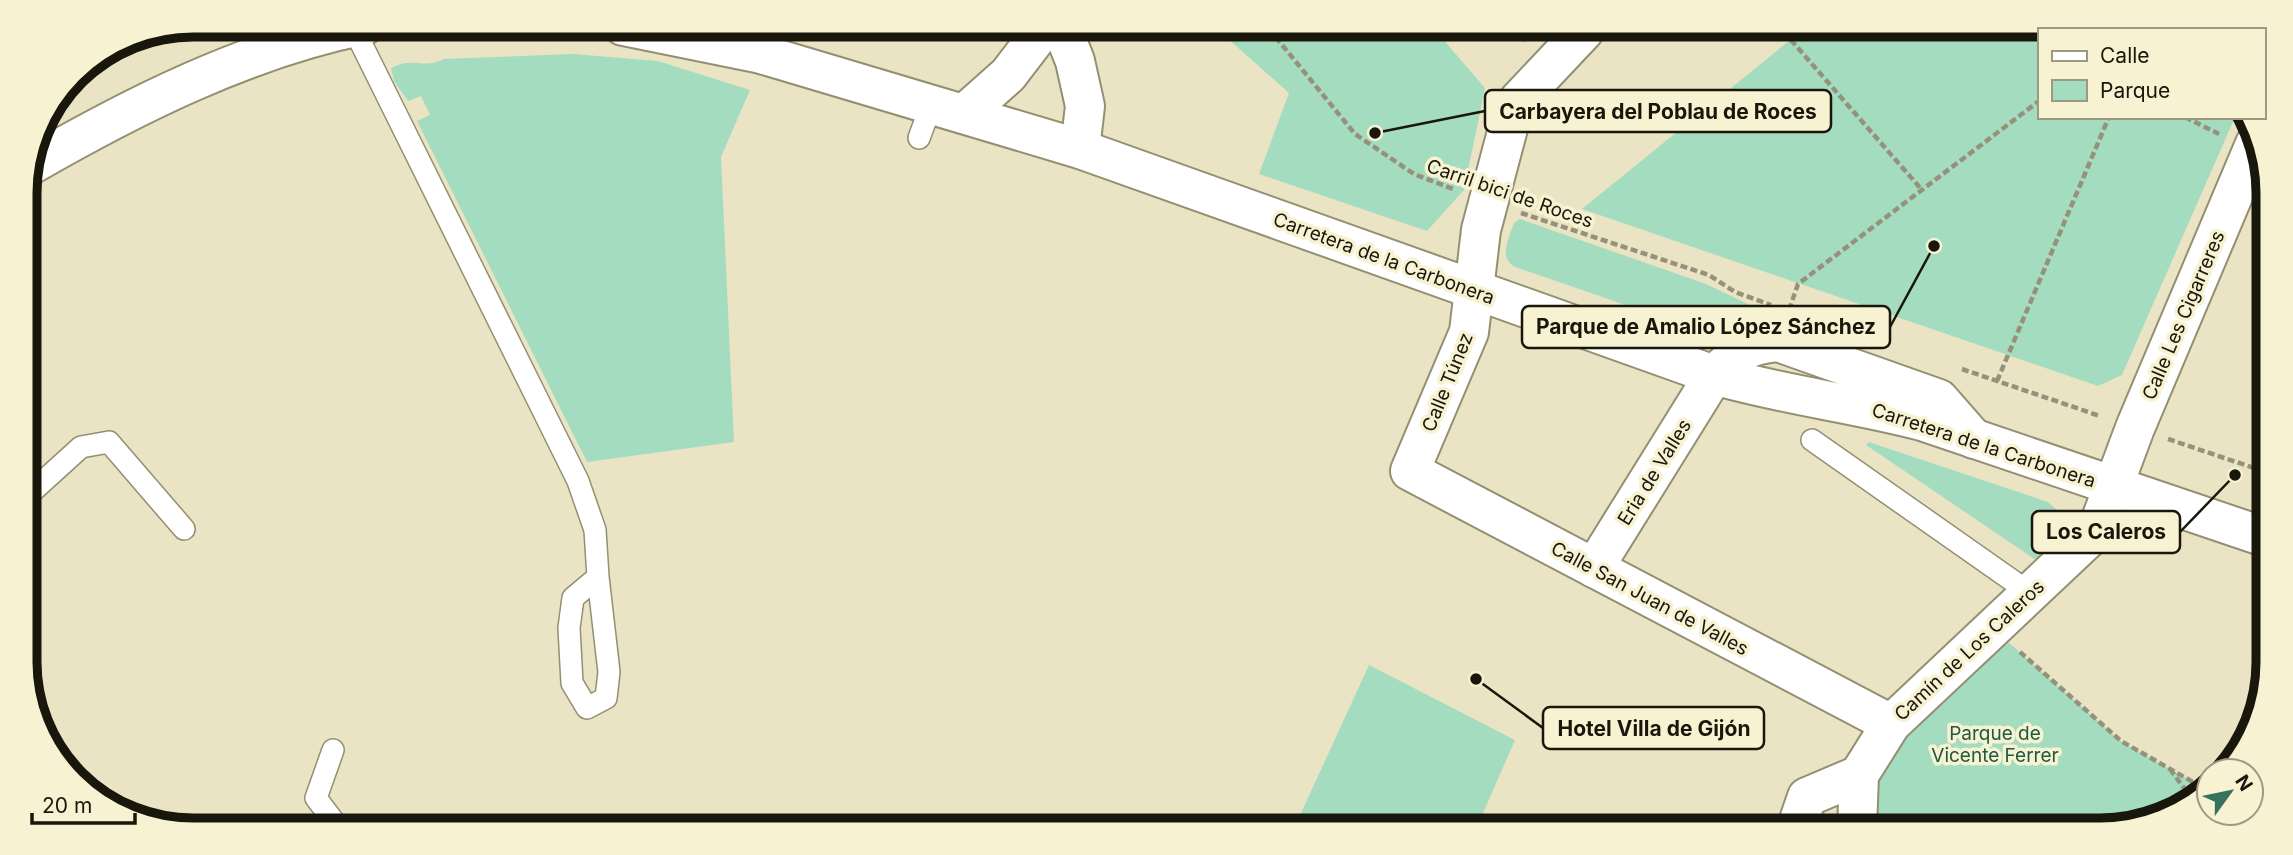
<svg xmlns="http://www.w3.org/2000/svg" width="2293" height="855" viewBox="0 0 2293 855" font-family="Inter,sans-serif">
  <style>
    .green { fill: #a4dcbf }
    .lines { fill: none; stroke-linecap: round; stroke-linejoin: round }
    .service-casing { stroke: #948f71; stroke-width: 24 }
    .minor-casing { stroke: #948f71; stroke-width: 42 }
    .tertiary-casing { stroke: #948f71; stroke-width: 42 }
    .path { stroke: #96917a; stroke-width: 4.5; stroke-dasharray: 7 3.5; stroke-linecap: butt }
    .service { stroke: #fff; stroke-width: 21 }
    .minor { stroke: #fff; stroke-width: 38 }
    .tertiary { stroke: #fff; stroke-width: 38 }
    .labels { text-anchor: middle; stroke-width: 7; stroke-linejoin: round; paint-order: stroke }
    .street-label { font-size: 19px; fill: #19170b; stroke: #f7f2d2 }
    .park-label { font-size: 19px; fill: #1d5a40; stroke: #f7f2d2 }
    .rim { fill: none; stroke: #19170b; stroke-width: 9 }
    .leader { fill: none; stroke: #19170b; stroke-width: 2.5 }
    .callout-dot { fill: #19170b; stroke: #f7f2d2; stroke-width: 2.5 }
    .callout { fill: #f7f2d2; stroke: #19170b; stroke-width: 2.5 }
    .callout-label { font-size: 21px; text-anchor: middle; font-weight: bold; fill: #19170b }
  </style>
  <rect width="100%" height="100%" fill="#eae4c5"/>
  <g class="green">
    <path d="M1217,29L1435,30L1485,88L1464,190L1427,231L1259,174L1289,93Z"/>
    <path d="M1800,32L2039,33V117H2235L2122,375L2098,386L1582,209Z"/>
    <path d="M573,54L658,61L750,90L721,157L734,442L587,462L417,121L430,115L421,96L408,101L394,81L391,68C415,56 422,70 444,59Z"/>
    <path d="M1520,219L1706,284L1752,306L1712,330L1701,331L1515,267C1498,258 1509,238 1514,223Z"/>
    <path d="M1869,442L2048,502L2061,514V542L2039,561L2036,560L1866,445Z"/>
    <path d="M1992,628L2121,741L2207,790L2203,795L2111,830L1857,829L1859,775Z"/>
    <path d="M1369,665L1515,740L1477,827H1302L1296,824Z"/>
  </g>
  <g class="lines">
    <g class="service-casing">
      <g id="service">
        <path d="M353,27L578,481L595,530L598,577L573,598L569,628L572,683L587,708L606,698L609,672L598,577"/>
        <path d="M919,138L932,103"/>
        <path d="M1812,440L2030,593"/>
        <path d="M27,496L81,447L109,442L184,529"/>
        <path d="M333,750L316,798L335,823"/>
      </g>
    </g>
    <g class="minor-casing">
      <g id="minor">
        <path d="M1062,28L1075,61L1085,106L1080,149"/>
        <path d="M1584,31L1518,101L1511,117L1481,230L1469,332L1410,471L1891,724"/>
        <path d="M964,114L1008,75L1044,28"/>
        <path d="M1594,568L1714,375C1737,353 1746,345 1778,342L1939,399L1974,439"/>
        <path d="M1796,829L1807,797L1859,775"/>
        <path d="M1857,829L1859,775L1891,724L2097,530L2135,428L2255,144"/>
      </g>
    </g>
    <g class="tertiary-casing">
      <g id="tertiary">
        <path d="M623,26L761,54L1080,149L1714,375C1783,395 1853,403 1922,421L2262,536"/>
        <path d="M29,166C133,106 246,49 365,25"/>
      </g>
    </g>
    <g class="path">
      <path d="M1269,29L1355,134L1414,174L1453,189"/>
      <path d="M1517,30L1525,41"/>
      <path d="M1784,32L1922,190"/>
      <path d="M2185,117L2219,134"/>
      <path d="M1521,213L1709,275L1735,292L1771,305"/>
      <path d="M1789,310L1798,284L2039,101"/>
      <path d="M1962,369L2100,416"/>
      <path d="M1997,381L2109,117"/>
      <path d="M2168,439L2263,471"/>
      <path d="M2020,652L2121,741L2207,790"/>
      <path d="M2170,769L2192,799"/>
    </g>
    <use href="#service" class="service"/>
    <use href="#minor" class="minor"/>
    <use href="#tertiary" class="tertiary"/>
  </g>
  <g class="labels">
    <g class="street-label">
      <text transform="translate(1510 193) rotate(19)" y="7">Carril bici de Roces</text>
      <text transform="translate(1384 258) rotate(20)" y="7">Carretera de la Carbonera</text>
      <text transform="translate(2183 315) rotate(-67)" y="7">Calle Les Cigarreres</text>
      <text transform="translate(1447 382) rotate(-68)" y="7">Calle Túnez</text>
      <text transform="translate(1984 445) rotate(18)" y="7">Carretera de la Carbonera</text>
      <text transform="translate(1654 472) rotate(-58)" y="7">Eria de Valles</text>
      <text transform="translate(1650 598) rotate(28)" y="7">Calle San Juan de Valles</text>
      <text transform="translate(1969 650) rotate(-43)" y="7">Camín de Los Caleros</text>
    </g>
    <g class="park-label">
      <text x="1995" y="740">Parque de<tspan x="1995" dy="22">Vicente Ferrer</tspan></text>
    </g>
  </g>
  <path d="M0 0H2293V855H0ZM193 37H2100A156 156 0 0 1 2256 193V662A156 156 0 0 1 2100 818H193A156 156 0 0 1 37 662V193A156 156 0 0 1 193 37Z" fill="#f7f2d2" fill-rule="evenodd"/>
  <path class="rim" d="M193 37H2100A156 156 0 0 1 2256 193V662A156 156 0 0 1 2100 818H193A156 156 0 0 1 37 662V193A156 156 0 0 1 193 37Z"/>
  <path class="leader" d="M1375 133L1485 111M1934 246L1890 327M2235 475L2180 532M1476 679L1543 728"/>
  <g class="callout-dot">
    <circle cx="1375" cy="133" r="7"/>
    <circle cx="1934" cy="246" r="7"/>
    <circle cx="2235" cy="475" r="7"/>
    <circle cx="1476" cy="679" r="7"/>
  </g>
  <g class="callout">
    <rect x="1485" y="90" width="346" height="42" rx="7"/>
    <rect x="1522" y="306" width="368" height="42" rx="7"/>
    <rect x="2032" y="511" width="148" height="42" rx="7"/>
    <rect x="1543" y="707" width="221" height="42" rx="7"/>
  </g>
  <g class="callout-label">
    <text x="1658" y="119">Carbayera del Poblau de Roces</text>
    <text x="1706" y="334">Parque de Amalio López Sánchez</text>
    <text x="2106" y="539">Los Caleros</text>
    <text x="1654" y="736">Hotel Villa de Gijón</text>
  </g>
  <rect x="2038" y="28" width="228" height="91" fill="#f7f2d2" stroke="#9e9a82" stroke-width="2"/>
  <rect x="2052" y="51" width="35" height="10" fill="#ffffff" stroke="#9e9a82" stroke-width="2"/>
  <text x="2100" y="63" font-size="21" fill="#19170b">Calle</text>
  <rect x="2052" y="80" width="35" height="21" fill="#a4dcbf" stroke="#9e9a82" stroke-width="2"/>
  <text x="2100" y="98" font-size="21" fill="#19170b">Parque</text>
  <g transform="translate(2230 792) rotate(57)"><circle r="33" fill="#f7f2d2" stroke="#9e9a82" stroke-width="2"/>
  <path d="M0-5L12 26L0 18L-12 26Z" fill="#36735f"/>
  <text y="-10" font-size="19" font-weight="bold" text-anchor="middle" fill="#19170b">N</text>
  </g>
  <path d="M32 813v10h103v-10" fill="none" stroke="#19170b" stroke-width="3.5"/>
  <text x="42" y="813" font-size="21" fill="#19170b" stroke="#f7f2d2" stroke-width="5" paint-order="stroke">20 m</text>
</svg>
